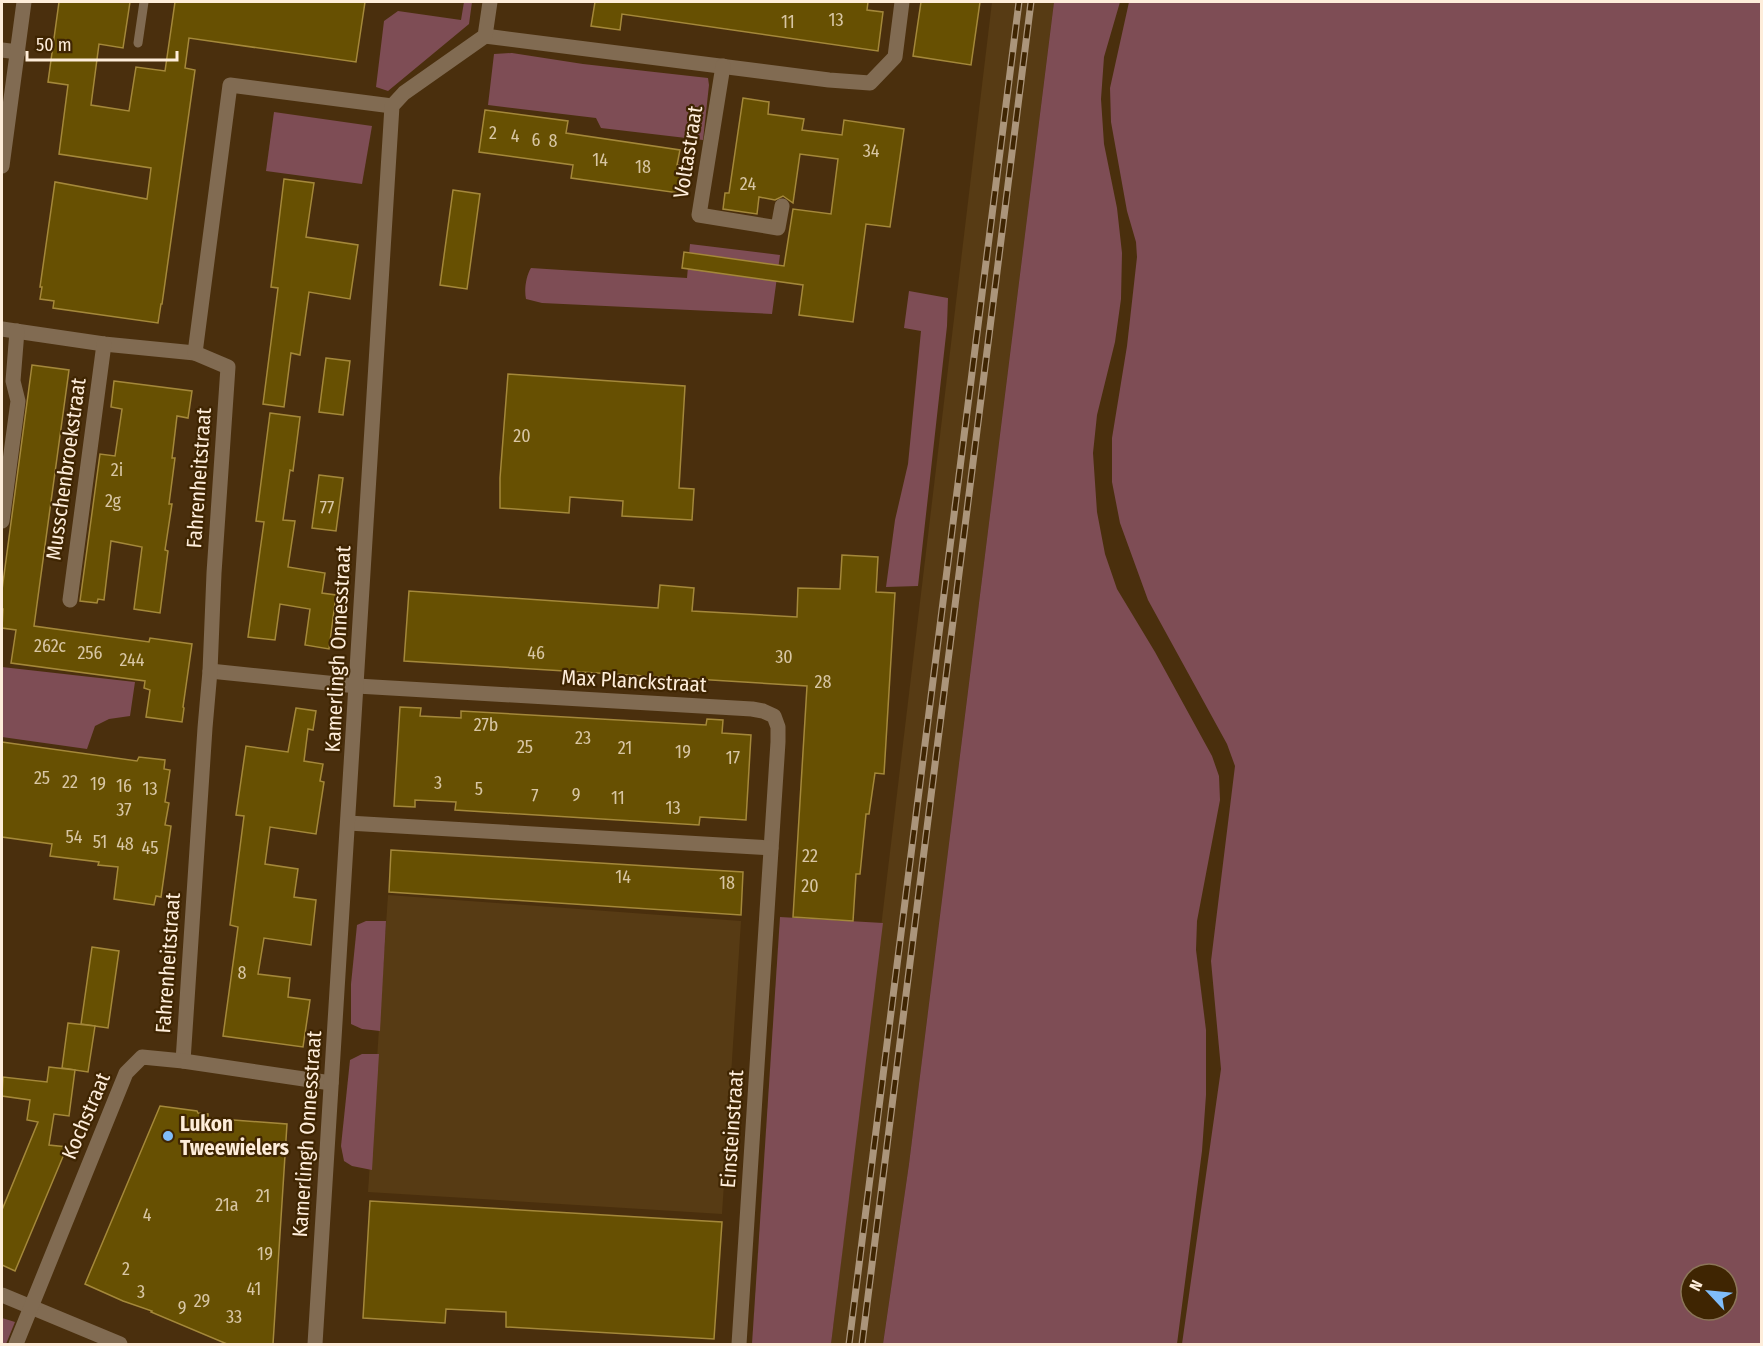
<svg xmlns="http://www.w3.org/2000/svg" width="1763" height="1346" viewBox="0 0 1763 1346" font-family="'Fira Sans Condensed',sans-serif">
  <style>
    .built { fill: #573b14 }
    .green { fill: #7e4d55; fill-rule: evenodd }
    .building { fill: #675002; stroke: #a4883a; stroke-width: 1.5 }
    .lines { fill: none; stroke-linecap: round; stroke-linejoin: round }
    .lane { stroke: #816b52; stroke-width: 9 }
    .street { stroke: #816b52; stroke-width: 15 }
    .rail-casing { stroke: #ab957b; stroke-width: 7 }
    .rail { stroke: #3f2502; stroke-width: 4.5; stroke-dasharray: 14; stroke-linecap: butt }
    .poi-dot { fill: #80bdfa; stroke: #3f2502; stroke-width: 2 }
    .labels { text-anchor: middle; stroke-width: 4.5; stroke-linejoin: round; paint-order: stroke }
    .number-label { font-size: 18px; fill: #d8c6a4 }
    .street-label { font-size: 21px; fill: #feedda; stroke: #3f2502 }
    .poi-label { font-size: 21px; font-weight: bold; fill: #feedda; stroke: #3f2502; text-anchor: start }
  </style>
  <rect width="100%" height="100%" fill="#4a2f0d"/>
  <g class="built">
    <path d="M992,2H1054L909,1164L883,1344H831Z"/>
    <path d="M388,895L741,921L722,1214L368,1192Z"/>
  </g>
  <g class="green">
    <path d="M464,2H472L469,24L388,91L376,87L384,21L398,11L461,20Z"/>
    <path d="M1054,2H1120L1104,57L1101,99L1104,144L1117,208L1122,253L1121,299L1115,342L1097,415L1093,453L1097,512L1105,554L1117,589L1155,652L1212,756L1219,776L1220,800L1197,921L1196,950L1206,1030V1095L1202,1151L1177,1344H883L909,1164Z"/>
    <path d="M1129,2H1761V1344H1182L1221,1069L1211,961L1235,766L1227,744L1148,600L1120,523L1112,482V438L1127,346L1137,257L1136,242L1127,211L1111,122L1110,88ZM1691,1274H1727V1310H1691Z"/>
    <path d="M512,53L583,64L708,78L709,85L703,140L601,128L596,118L488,105L494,54Z"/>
    <path d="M274,112L372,126L362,184L266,171Z"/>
    <path d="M690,244L780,255L772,314L542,303L526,299C524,290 526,276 531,268L687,278Z"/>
    <path d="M909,291L948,298L947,326L918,586L886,587L895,520L908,464L921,331L904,328Z"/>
    <path d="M2,667L135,682L130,716L109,719L95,726L87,749L2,737Z"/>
    <path d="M780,917L883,923L831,1344H752Z"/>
    <path d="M366,921H386L380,1031L362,1029L351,1024V984L357,925Z"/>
    <path d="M362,1054H379L372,1170L352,1166L344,1161L341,1146L350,1060Z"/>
    <path d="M2,1318L15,1322L6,1344H2Z"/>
  </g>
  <g class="building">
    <path d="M59,2H130L123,48L99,44L91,105L129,111L136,67L165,71L175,2H365L356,62L189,38L185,68L195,70L162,304H161L158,323L53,308L54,301L40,299L42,287H40L55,182L147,199L151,168L59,154L68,85L48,82Z"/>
    <path d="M595,2H868L867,10L883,12L878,51L622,14L620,30L591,26Z"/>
    <path d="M921,2H980L971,65L913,56Z"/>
    <path d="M743,98L769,102L768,114L804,119L802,130L842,135L844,120L904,129L890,227L866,224L853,322L799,315L803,285L682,268L684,252L784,266L793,209L831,214L838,159L800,154L793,203L783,196L775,200L759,197L757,214L723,209L725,193H729Z"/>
    <path d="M485,110L568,121L566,133L680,150L677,165L690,167L686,194L571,178L573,165L479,152Z"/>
    <path d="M284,179L314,183L306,237L358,245L350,299L309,292L300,355L291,353L284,407L263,404L278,288L271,287Z"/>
    <path d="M453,190L480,194L467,289L440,285Z"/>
    <path d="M326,358L350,361L343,415L319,412Z"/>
    <path d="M32,365L69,370L34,626L149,642L150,638L192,644L183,707L184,708L182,722L146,717L150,690L144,688L145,681L11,663L16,630L2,628L3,609H2V590Z"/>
    <path d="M508,374L685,386L679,488L694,489L692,520L622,516L623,501L570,497L569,513L500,508V478Z"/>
    <path d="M114,381L192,391L188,418L177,416L172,458H175L169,504H172L165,550L168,551L160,613L134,609L142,547L111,541L104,600L98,599L97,603L80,601L100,454L115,456L122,409L111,407Z"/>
    <path d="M270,413L300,417L293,471L290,470L283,520L295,521L288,567L325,573L322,593L336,595L329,649L305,645L310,609L280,604L275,640L248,637L264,522L256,521Z"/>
    <path d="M319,475L343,478L336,531L312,528Z"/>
    <path d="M842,555L878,557L876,592L895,593L884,774L875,773L869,814H866L860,874H856L853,921L793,917L807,686L404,661L409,591L658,608L660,585L694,588L692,611L797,617L798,588L840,589Z"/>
    <path d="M400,707L421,708L420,716L461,718V711L706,725L707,719L723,720L722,733L751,735L746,820L700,817L699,825L455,810L456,802L415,800V807L394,806Z"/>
    <path d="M296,708L316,711L313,730L308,729L304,761L323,764L320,781L324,782L316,834L270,827L265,864L298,869L294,897L316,900L311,945L264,938L258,974L290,978L288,997L310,1000L303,1047L223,1036L238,927L230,925L244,816L236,815L246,746L288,752Z"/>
    <path d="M2,742L137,761L139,757L165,760L164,769L170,770L165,802L169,803L165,825L171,826L161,897L156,896L154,905L114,899L118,867L98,865L99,862L50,856L52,844L2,837Z"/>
    <path d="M391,850L743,872L741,915L389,892Z"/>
    <path d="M92,947L119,951L108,1028L81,1024Z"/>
    <path d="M68,1023L95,1026L88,1072L62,1068Z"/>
    <path d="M49,1067L75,1070L69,1116L54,1114L49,1145L67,1147L15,1271L2,1265V1210L38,1122L27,1120L30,1100L2,1096L3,1077L47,1082Z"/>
    <path d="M160,1106L197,1111L198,1113L208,1114V1118L287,1124L273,1344H227L151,1312L152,1311L123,1301L85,1284Z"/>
    <path d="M370,1201L722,1222L714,1339L506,1327V1312L446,1309L445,1323L363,1318Z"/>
  </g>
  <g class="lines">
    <path class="lane" d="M138,43L144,2"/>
    <g class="street">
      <path d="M485,36L829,80L870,83L895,57L902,2"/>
      <path d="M2,50L18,52"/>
      <path d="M723,66L699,215L778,228L782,206"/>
      <path d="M2,166L24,2"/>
      <path d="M2,329L104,344L195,353"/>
      <path d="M2,521L18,401L13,381L17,331"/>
      <path d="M70,600L104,344"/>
      <path d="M210,671L357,686L752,709L763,711L774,716L778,727V742L739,1344"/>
      <path d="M348,823L771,848"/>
      <path d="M183,1061L205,728L210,671L214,573L228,367L195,353L230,85L392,106"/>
      <path d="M2,1295L120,1344"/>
      <path d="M16,1344L126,1073L142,1057L183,1061L331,1083"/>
      <path d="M315,1344L392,106L404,93L485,36L490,2"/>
    </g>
    <g class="rail-casing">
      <g id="rail">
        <path d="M849,1344L1019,2"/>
        <path d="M862,1344L1031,2"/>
      </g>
    </g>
    <use href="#rail" class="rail"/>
  </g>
  <circle class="poi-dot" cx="168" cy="1136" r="6"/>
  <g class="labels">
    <g class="number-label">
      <text x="836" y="26">13</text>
      <text x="788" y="28">11</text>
      <text x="493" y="139">2</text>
      <text x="515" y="142">4</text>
      <text x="536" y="146">6</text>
      <text x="553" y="147">8</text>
      <text x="871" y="157">34</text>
      <text x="600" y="166">14</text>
      <text x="643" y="173">18</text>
      <text x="748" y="190">24</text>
      <text x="522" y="442">20</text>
      <text x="117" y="476">2i</text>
      <text x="113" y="507">2g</text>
      <text x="327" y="514">77</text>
      <text x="50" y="652">262c</text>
      <text x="90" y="659">256</text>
      <text x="536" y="659">46</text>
      <text x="784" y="663">30</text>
      <text x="132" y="666">244</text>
      <text x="823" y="688">28</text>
      <text x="486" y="731">27b</text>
      <text x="583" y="744">23</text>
      <text x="525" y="753">25</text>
      <text x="625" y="754">21</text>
      <text x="683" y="758">19</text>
      <text x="733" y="764">17</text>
      <text x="42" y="784">25</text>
      <text x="70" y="788">22</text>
      <text x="438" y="789">3</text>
      <text x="98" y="790">19</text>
      <text x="124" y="792">16</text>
      <text x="150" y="795">13</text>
      <text x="479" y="795">5</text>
      <text x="576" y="801">9</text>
      <text x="535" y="802">7</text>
      <text x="618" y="804">11</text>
      <text x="673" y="814">13</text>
      <text x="124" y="816">37</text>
      <text x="74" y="843">54</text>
      <text x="100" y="848">51</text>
      <text x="125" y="850">48</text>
      <text x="150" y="854">45</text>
      <text x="810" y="862">22</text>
      <text x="623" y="883">14</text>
      <text x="727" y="889">18</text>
      <text x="810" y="892">20</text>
      <text x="242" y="979">8</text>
      <text x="263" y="1202">21</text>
      <text x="227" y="1211">21a</text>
      <text x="147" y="1221">4</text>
      <text x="265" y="1260">19</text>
      <text x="126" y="1275">2</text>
      <text x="254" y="1295">41</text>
      <text x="141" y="1298">3</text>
      <text x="202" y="1307">29</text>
      <text x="182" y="1314">9</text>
      <text x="234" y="1323">33</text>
    </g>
    <g class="street-label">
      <text transform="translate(688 152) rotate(-81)" y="7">Voltastraat</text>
      <text transform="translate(66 469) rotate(-82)" y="7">Musschenbroekstraat</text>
      <text transform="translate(199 478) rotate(-86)" y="7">Fahrenheitstraat</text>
      <text transform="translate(338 649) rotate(-87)" y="7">Kamerlingh Onnesstraat</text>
      <text transform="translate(634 681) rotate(3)" y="7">Max Planckstraat</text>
      <text transform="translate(168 963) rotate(-86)" y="7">Fahrenheitstraat</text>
      <text transform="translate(86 1116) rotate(-67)" y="7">Kochstraat</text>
      <text transform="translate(732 1129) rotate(-86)" y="7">Einsteinstraat</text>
      <text transform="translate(307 1134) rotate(-86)" y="7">Kamerlingh Onnesstraat</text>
    </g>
    <g class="poi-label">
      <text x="180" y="1131">Lukon<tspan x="180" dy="24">Tweewielers</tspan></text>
    </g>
  </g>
  <rect width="1763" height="1346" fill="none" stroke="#feedda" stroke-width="6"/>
  <g transform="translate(1709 1292) rotate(296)"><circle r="28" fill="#3f2502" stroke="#8b7558" stroke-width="1.5"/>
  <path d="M0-4.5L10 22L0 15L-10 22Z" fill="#80bdfa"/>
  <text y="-9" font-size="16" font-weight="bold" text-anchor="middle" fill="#feedda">N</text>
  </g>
  <path d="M27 51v9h150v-9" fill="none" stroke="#feedda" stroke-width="3"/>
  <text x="36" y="51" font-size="18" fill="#feedda" stroke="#3f2502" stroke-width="4.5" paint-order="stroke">50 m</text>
</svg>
